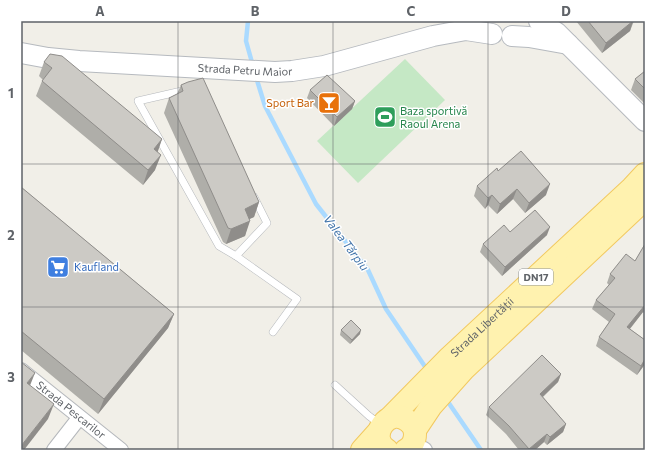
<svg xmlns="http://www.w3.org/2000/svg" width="666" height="471" viewBox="0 0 666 471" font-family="Commissioner,sans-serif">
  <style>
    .green { fill: #c5e8c5 }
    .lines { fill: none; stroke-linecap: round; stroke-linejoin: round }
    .stream { stroke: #aadaff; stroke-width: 4.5 }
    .lane-casing { stroke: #b5b8bc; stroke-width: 8 }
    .street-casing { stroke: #b5b8bc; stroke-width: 16 }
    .secondary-casing { stroke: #b6babf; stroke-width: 22 }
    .primary-casing { stroke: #f2c960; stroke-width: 24 }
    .lane { stroke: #fff; stroke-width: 7 }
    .street { stroke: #fff; stroke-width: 14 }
    .secondary { stroke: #fff; stroke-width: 20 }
    .primary { stroke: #fff2af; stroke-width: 22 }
    .wall { fill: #afaea9 }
    .shaded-wall { fill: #8f8d8a }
    .building { fill: #cccac5; stroke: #8f8d8a }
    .grid { fill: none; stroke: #5f6368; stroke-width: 1; stroke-opacity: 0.55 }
    .labels { text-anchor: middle; stroke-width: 3; stroke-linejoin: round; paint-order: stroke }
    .shield { fill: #fff; stroke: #8f9295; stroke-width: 1 }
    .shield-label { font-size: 10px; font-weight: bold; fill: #5f6368 }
    .street-label { font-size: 11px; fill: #5f6368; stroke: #fff }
    .food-label { font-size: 11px; fill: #c56008; stroke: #fff; text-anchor: end }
    .leisure-label { font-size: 11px; fill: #27864d; stroke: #fff; text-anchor: start }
    .shop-label { font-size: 11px; fill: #366cbe; stroke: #fff; text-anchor: start }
    .water-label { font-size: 12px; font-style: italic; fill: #4174aa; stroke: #fff }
    .neatline { fill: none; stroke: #5f6368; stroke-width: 1.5 }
    .grid-label { font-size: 13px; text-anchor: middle; font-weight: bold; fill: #5f6368 }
  </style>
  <rect width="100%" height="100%" fill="#f1efe8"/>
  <path class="green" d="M405,59L445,100L358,183L317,141Z"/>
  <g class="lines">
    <g class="stream">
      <path d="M248,21L246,41L253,66"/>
      <path d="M256,77L265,106L316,204L368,270L386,309L428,371"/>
      <path d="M446,399L481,450"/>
    </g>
    <g class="lane-casing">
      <g id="lane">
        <path d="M186,90L138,101L219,246L236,256L297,299L273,332"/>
        <path d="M236,256L267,223L254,197"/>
        <path d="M335,385L369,416L381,425"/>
      </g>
    </g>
    <g class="street-casing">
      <g id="street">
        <path id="s1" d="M21,370L121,450"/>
        <path d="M424,449L425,450"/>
        <path d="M54,450L79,418"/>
      </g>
    </g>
    <g class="secondary-casing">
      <g id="secondary">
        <path d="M539,21L557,33L645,121"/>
        <path d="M512,36L529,37L568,44"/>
        <path id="s2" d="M21,53L48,58L79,61L275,72L292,71L324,66L433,36L466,30L492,34"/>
      </g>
    </g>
    <g class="primary-casing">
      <g id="primary">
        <path id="s3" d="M391,417L450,357L632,188L645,174"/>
        <path d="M415,430L431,406L464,369L645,199"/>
        <path d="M362,450L379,431"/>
        <path d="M387,450C366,437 389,405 408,421C412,424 415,429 415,434C415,441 412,447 406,450"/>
      </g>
    </g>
    <use href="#lane" class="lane"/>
    <use href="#street" class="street"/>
    <use href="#secondary" class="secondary"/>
    <use href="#primary" class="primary"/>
  </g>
  <g class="wall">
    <path d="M576,21H634L630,31L602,53Z"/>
    <path d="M44,62L162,139L157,152L155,170L143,185L36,96L42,81L43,80L39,76Z"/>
    <path d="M645,71V104L631,90L635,79Z"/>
    <path d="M181,85L259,202L254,217L249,219L245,236L226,244L223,242L164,113L169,98L177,94Z"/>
    <path d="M310,90L355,101L352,109L334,126L307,98Z"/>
    <path d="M498,171L546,195L525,213L513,199L497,214L488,205L485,209L474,196L477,186Z"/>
    <path d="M21,187L174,314L168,328L98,414L21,350Z"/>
    <path d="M510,232L547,235L502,276L480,252L483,244Z"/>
    <path d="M645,244V314L643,312L630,329L645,340V364L637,375L596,346L599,337L609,322L592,309L596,300L609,285L607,283L610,274L635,261Z"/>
    <path d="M341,330L360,334L350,344L340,335Z"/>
    <path d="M561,374L558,382L543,397L566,424L563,432L547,445L544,442L535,450H519L506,434L486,415L489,407Z"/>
  </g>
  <g class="shaded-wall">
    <path d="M633,21L630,31L602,53L606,43Z"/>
    <path d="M355,101L352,109L334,126L337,117Z"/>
    <path d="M162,139L157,154L154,149Z"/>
    <path d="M161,155L155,170L143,185L148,170Z"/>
    <path d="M550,184L546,195L525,213L529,203Z"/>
    <path d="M517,189L513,199L497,214L500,204Z"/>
    <path d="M492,195L488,205L485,209L488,198Z"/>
    <path d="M259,202L254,217L239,224L245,209Z"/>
    <path d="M250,221L245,236L226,244L231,229Z"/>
    <path d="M550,227L547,235L502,276L505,267Z"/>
    <path d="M645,305L643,312L624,336L627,327Z"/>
    <path d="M174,314L168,328L98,414L104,399Z"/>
    <path d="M361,330L360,334L350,344L352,340Z"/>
    <path d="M645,359V364L637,375L641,366Z"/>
    <path d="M35,373L29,388L27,383Z"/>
    <path d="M561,374L558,382L537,402L540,394Z"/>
    <path d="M54,404L48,419L24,450H21V446Z"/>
    <path d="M566,424L563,432L547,445L550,437Z"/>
    <path d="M547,434L544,442L535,450H528Z"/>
  </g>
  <g class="building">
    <path d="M588,21H633L606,43Z"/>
    <path d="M50,54L62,56L162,139L154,149L161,155L148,170L42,81L52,68L44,62Z"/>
    <path d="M645,71V89L635,79Z"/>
    <path d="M327,75L355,101L337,117L310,90Z"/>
    <path d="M203,78L259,202L245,209L250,221L231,229L228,228L169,98L183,91L181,85L188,82Z"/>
    <path d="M521,151L550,184L529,203L517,189L500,204L492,195L488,198L477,186L497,168L498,171Z"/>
    <path d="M21,187L174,314L104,399L21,331Z"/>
    <path d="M535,210L550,227L505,267L483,244L504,225L510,232Z"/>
    <path d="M645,244V305L627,327L645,340V359L641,366L599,337L615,314L596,300L615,278L610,274L626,254L635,261Z"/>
    <path d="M351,320L361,330L352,340L341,330Z"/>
    <path d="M542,355L561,374L540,394L566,424L550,437L547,434L529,449L509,426L489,407Z"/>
    <path d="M21,362L35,373L27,383L54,404L21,446Z"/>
  </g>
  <path class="grid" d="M178,21V450M333,21V450M488,21V450M21,164H645M21,307H645"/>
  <defs>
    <g id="bar-square" transform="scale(1.15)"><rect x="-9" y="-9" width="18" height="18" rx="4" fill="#e8710a" stroke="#fff"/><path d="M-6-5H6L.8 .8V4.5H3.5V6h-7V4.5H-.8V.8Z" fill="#fff"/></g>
    <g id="stadium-square" transform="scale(1.15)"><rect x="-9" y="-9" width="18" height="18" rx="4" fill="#2e9e5b" stroke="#fff"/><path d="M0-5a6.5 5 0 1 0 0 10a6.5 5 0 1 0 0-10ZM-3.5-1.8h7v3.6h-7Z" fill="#fff"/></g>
    <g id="supermarket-square" transform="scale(1.15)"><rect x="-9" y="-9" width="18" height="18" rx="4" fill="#3f7fe0" stroke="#fff"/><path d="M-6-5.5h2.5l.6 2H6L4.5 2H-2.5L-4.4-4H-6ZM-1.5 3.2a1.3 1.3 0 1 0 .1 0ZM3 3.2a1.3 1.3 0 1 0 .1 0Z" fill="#fff"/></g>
  </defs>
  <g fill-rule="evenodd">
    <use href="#bar-square" x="329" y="103"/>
    <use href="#stadium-square" x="385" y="117"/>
    <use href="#supermarket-square" x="58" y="267"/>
  </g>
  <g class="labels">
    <rect class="shield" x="519" y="269" width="34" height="16" rx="3"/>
    <g class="shield-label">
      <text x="536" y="281">DN17</text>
    </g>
    <g class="street-label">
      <text dy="4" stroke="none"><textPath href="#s2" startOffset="225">Strada Petru Maior</textPath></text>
      <text dy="4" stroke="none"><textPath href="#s3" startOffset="128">Strada Libertății</textPath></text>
      <text dy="4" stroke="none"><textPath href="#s1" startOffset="64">Strada Pescarilor</textPath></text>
    </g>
    <g class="food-label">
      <text x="314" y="107">Sport Bar</text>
    </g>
    <g class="leisure-label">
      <text x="400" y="115">Baza sportivă<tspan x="400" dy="13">Raoul Arena</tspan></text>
    </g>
    <g class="shop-label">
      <text x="74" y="271">Kaufland</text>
    </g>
    <g class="water-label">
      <text transform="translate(346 243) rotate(53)" y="4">Valea Tărpiu</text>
    </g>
  </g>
  <rect width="666" height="471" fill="none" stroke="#ffffff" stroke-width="44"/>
  <rect x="22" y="22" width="622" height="427" class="neatline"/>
  <g class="grid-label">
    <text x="100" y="16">A</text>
    <text x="255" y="16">B</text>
    <text x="411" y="16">C</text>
    <text x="566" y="16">D</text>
    <text x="11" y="98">1</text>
    <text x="11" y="240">2</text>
    <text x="11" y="382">3</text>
  </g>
</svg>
